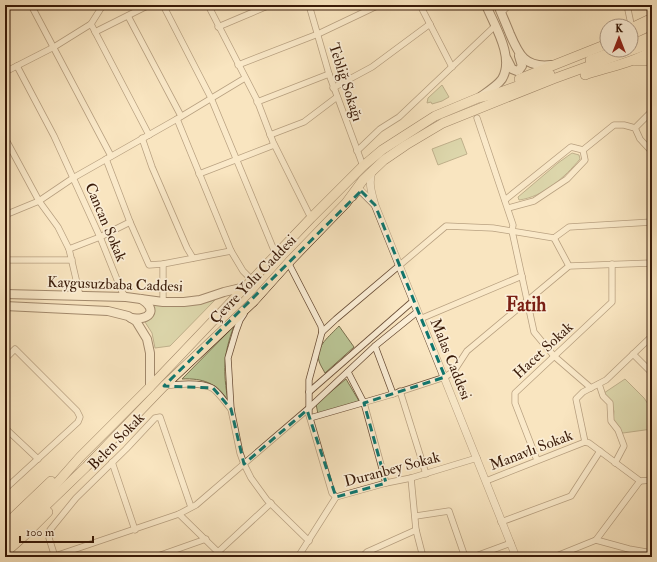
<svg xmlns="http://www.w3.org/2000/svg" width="657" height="562" viewBox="0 0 657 562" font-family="'IM FELL Double Pica',serif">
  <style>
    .green { fill: #bac595; stroke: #7a704e }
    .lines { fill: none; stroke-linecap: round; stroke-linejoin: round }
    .minor-casing { stroke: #694d36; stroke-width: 7 }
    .tertiary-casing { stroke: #694d36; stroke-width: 8 }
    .secondary-casing { stroke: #391a08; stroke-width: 10 }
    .primary-casing { stroke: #391a08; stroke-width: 10 }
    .trunk-casing { stroke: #391a08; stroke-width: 10 }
    .minor { stroke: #fbeed6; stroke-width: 5.5 }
    .tertiary { stroke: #fbeed6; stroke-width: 7 }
    .secondary { stroke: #fbeed6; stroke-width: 8 }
    .primary { stroke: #f9e5c0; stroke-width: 9 }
    .trunk { stroke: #f9e5c0; stroke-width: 9 }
    .marked { fill: none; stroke: #0f766e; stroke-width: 3; stroke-dasharray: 8 5; stroke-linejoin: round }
    .labels { text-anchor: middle; stroke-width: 3.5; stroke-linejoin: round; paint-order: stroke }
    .street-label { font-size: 15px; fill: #391a08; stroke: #fbeed6 }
    .district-label { font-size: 19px; font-weight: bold; fill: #7a1f14; stroke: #fbeed6 }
  </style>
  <rect width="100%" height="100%" fill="#f9e5c0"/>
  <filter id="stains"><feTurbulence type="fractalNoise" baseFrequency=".005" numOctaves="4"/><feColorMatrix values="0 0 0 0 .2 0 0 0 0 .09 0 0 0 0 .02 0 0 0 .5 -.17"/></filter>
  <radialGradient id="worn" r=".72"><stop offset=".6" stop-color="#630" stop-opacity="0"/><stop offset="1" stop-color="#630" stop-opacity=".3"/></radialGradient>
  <g class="green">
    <path d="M442,85L449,97L442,101L432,104L431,102L427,103L428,98Z"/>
    <path d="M461,138L467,154L438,165L432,149Z"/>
    <path d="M572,153L579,155L580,159C565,177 543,197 519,200L518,197L558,163Z"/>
    <path d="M215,300L170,346L155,348L152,333L145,322C151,317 154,313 153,305C174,305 194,306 215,300Z"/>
    <path d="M234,326C223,355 223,371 228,401C217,383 203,378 182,379Z"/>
    <path d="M339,326L354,347L325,373C323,369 320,365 319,361C314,347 331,335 339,326Z"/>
    <path d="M346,379L359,401L318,414L316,404Z"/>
    <path d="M625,379L644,398L652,410V429L623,433L615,427L613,421L614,411L604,393Z"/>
  </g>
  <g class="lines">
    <g class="minor-casing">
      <g id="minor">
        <path d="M31,5L111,156"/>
        <path d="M163,5L211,98L276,255"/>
        <path d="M208,5L257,100L273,142L311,218"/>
        <path d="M309,5L329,74L363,166"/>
        <path d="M420,5L452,67"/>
        <path d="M627,5L631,24L630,26"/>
        <path d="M501,13L509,5"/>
        <path d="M128,16L181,116"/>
        <path d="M91,24L149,135"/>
        <path d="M218,27L270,5"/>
        <path d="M95,32L149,5"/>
        <path d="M238,65L318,34L379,5"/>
        <path d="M17,66L54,136L100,237L122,292L126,297"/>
        <path d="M5,72L54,47L91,24L103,5"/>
        <path d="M333,88L372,67L430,24"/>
        <path d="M257,102L329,74"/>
        <path d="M477,118L513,225L512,231L534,332L554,356L591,388"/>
        <path d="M177,119L231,251L243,271L252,280"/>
        <path d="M635,128L652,111"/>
        <path d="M270,135L304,122L337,97"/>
        <path d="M5,138L39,201L58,227L69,249L80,296"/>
        <path d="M142,138L152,167L187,248L193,258"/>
        <path d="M357,151L380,129L399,117L495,26"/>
        <path d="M106,159L130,222L149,265L163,264L231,251"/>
        <path d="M199,174L274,145"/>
        <path d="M505,200L571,147L583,150"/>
        <path d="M508,208L534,201L567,179L585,160L583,150L614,125H624L635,128L640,139L652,152"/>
        <path d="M5,215L39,201L73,178L177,119L245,78"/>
        <path d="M554,238L569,266"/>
        <path d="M69,249L100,237L130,222"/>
        <path d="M5,259L7,260H72"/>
        <path d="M289,262L290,266L321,326L322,332"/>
        <path d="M163,264V302"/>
        <path d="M244,314L240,320L236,331L228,358L231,409L240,453L244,464L251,478L267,500L309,541"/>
        <path d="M420,319L522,276"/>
        <path d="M652,336L606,380L583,392L576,399L585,442L589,443L640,481L652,480"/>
        <path d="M375,346L393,394L445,377L454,371L467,351L569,266L652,263"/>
        <path d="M633,354L652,373"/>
        <path d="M5,359L15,349L77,411L80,417L78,422L5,489"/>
        <path d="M348,372L364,403L386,483"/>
        <path d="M599,384L603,396L610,403L611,421L618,430L624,446L615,463"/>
        <path d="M165,386C177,384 201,382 212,388C218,391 226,404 231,409"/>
        <path d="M400,391L426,474"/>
        <path d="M309,392L413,301"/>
        <path d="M310,418L393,394"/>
        <path d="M5,428L38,459"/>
        <path d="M537,460L515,403V393L612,302V264"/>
        <path d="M112,462L135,530"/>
        <path d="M411,478L416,530L423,557"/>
        <path d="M486,481L585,442"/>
        <path d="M336,497L332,493L309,415V380L322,332L336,319L446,226L493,228L554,238L569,227L652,222"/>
        <path d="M179,514L196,505L309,408L375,346L417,312"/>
        <path d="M416,516L449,511L465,557"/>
        <path d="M501,522L571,496L600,451"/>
        <path d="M596,540L629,549L652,553"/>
        <path d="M55,556L179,514L218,552"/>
        <path d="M55,557L49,538L50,530L76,498L126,449L155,418L160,417L191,507"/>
        <path d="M155,557L206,539"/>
        <path d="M215,557L218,552L271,503"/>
        <path d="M298,557L336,497L386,483L411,478L477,458"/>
        <path d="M362,557L367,552L416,530"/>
        <path d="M473,557L511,543"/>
        <path d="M554,557L596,540L640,481"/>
      </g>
    </g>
    <g class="tertiary-casing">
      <g id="tertiary">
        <path d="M372,172C368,183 372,194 375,205L516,557"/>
        <path d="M353,197L356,193L361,191L374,204"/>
      </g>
    </g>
    <g class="secondary-casing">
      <g id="secondary">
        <path d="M498,5C502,15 506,24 510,34C519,55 525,68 551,65"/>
        <path d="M507,59L512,69L517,71L519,70L522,66L519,56"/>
        <path d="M480,97C487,92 497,86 502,79C515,57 494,25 486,5"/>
        <path d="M5,294L85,296L126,297L163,302H184L200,300L224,292L245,287"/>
        <path d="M5,306L108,311L128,316L136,321L147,339L150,353V387"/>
        <path d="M131,318C149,321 159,310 141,299"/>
      </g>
    </g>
    <g class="primary-casing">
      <path id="primary" d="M631,28L652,18"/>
    </g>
    <g class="trunk-casing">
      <g id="trunk">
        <path d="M631,35L652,25"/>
        <path d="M631,45L652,36"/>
        <path d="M590,60L617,50"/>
        <path d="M636,61H652"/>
        <path d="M585,75C601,69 641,61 652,50"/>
        <path d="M519,79L607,44"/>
        <path d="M5,525L51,481"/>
        <path d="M5,535L42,500L80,457L150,387L311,218L363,166L382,150L435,116L478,98L495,94L550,74"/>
        <path d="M5,545L86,467L164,386L254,301L289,262L346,203L363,180L384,160L406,145L443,123L553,79L652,43"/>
        <path d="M5,553L24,536L48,512"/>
      </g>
    </g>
    <use href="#minor" class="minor"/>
    <use href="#tertiary" class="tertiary"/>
    <use href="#secondary" class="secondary"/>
    <use href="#primary" class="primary"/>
    <use href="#trunk" class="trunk"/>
  </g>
  <path d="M0 0H657V562H0ZM361,191L375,205L445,377L364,403L386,483L336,497L307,410L244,464L231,409L213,388L164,386Z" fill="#f9e5c0" fill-opacity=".55" fill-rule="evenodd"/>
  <path class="marked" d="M361,191L375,205L445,377L364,403L386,483L336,497L307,410L244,464L231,409L213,388L164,386Z"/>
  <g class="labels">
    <g class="street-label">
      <text transform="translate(346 82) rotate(72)" y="5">Tebliğ Sokağı</text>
      <text transform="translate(106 222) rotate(67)" y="5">Cancan Sokak</text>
      <text transform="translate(253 279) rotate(-46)" y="5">Çevre Yolu Caddesi</text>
      <text transform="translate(115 284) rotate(2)" y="5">Kaygusuzbaba Caddesi</text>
      <text transform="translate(543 350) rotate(-43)" y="5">Hacet Sokak</text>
      <text transform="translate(451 359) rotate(68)" y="5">Malas Caddesi</text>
      <text transform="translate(116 441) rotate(-46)" y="5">Belen Sokak</text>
      <text transform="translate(531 450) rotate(-21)" y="5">Manavlı Sokak</text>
      <text transform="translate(392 469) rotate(-15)" y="5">Duranbey Sokak</text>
    </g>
    <g class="district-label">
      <text x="526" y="311">Fatih</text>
    </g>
  </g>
  <rect width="657" height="562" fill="none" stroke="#f9e5c0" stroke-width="20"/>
  <rect x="6" y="6" width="645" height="550" fill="none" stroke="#391a08" stroke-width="2"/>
  <rect x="10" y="10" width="637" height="542" fill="none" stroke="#391a08"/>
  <g transform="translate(619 38)"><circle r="19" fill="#fbeed6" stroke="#ad9984"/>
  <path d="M0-3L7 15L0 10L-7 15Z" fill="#8f2418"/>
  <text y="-6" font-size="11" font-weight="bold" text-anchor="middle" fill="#391a08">K</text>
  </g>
  <path d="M20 536v6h73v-6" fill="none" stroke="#391a08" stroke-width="2"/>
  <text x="26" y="536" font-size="12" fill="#391a08" stroke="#fbeed6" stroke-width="3" paint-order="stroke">100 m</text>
  <rect width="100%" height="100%" filter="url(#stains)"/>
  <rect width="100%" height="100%" fill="url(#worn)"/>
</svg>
